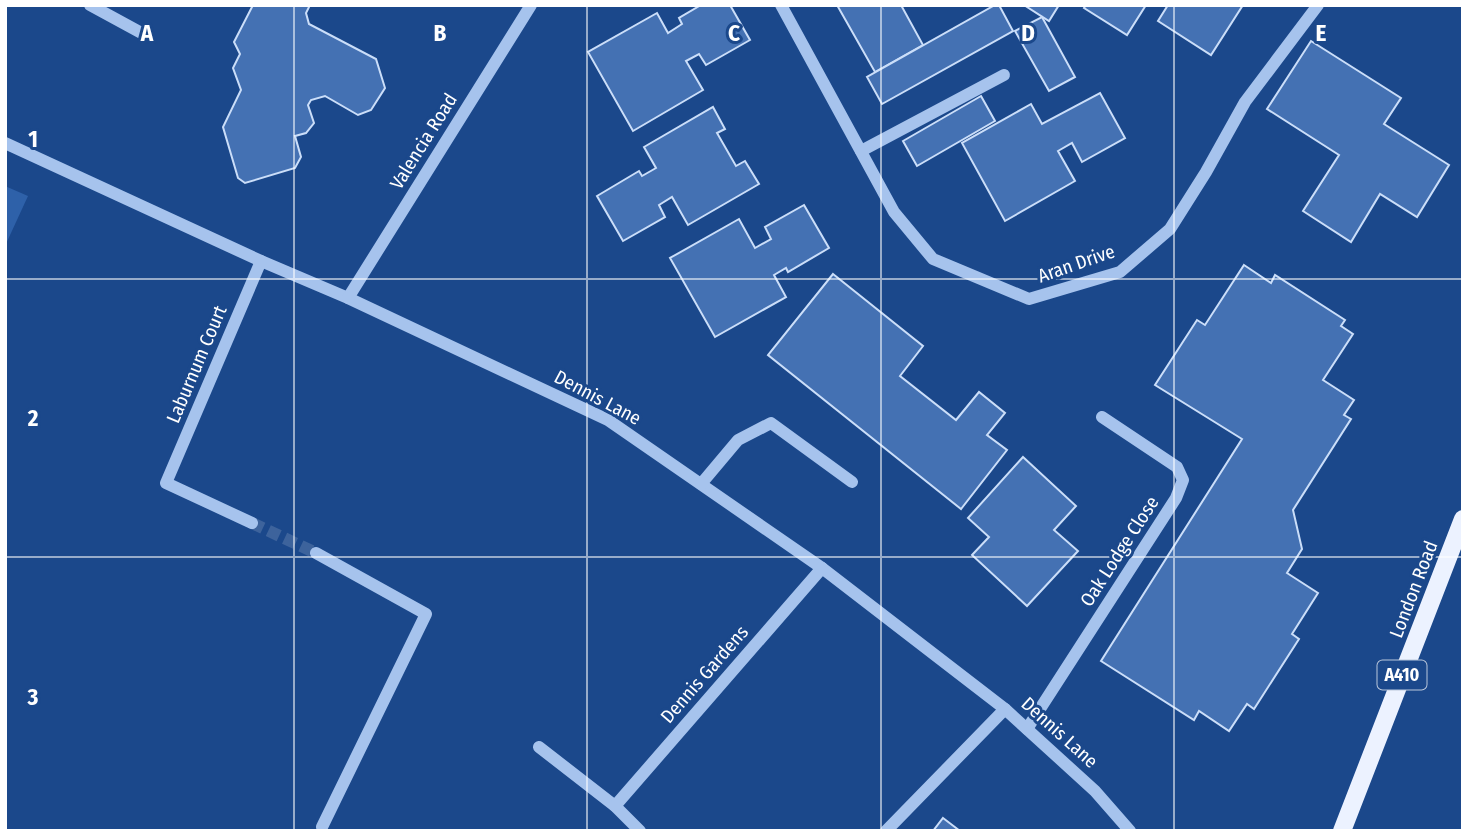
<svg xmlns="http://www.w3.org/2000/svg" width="1468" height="836" viewBox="0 0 1468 836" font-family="'Fira Sans Condensed',sans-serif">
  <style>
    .green { fill: #2e61a9 }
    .building { fill: #4471b3; stroke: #cbdef9; stroke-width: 2 }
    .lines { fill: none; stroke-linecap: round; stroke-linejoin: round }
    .minor-tunnel { stroke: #3d639c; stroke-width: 12; stroke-dasharray: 12 6; stroke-linecap: butt }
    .minor { stroke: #a6c3ed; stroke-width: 12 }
    .major { stroke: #ecf2ff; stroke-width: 18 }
    .grid { fill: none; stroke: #fff; stroke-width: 2; stroke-opacity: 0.55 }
    .labels { text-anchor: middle; stroke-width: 6; stroke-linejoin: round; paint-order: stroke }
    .shield { fill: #1b488b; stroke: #bbc8dc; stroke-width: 2 }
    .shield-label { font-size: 18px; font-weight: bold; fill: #fff }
    .street-label { font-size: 19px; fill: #fff; stroke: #1b488b }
    .grid-label { font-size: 23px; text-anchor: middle; font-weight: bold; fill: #fff; stroke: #1b488b; stroke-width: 6; stroke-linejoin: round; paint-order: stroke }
  </style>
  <rect width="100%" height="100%" fill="#1b488b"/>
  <path class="green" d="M5,186L28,196L5,246Z"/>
  <g class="building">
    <path d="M253,5H310L306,13L309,24L376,59L385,88L371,110L358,115L325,96L311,100L308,105L314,123L306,133L295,136L301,157L295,168L245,183L238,178L223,127L241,90L233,68L240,54L234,42Z"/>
    <path d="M701,5H730L750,40L706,65L699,54L686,61L703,90L633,131L588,52L657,13L668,33L682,24L679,18Z"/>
    <path d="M837,5H901L923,45L875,72Z"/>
    <path d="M995,5H999L1013,31L882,104L867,77Z"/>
    <path d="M1024,5H1059L1049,21Z"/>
    <path d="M1086,5H1146L1127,35L1084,8Z"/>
    <path d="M1168,5H1243L1211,55L1158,21Z"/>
    <path d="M1042,17L1075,77L1049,91L1015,31Z"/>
    <path d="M1311,41L1401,98L1384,124L1449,165L1417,217L1380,194L1351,242L1303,211L1339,155L1267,109Z"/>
    <path d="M1100,93L1125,138L1082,162L1072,143L1058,151L1075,181L1005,221L962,143L1031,104L1042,124Z"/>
    <path d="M981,96L995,121L917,166L903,141Z"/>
    <path d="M713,107L725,129L717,133L736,166L745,161L759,184L688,225L672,197L659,205L665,217L623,241L597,196L639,171L642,176L656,168L644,147Z"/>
    <path d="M804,205L829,248L788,272L786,268L774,275L786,297L715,337L670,258L739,219L755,248L771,239L765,227Z"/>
    <path d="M1244,265L1271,283L1275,275L1345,320L1341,326L1353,334L1323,380L1354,400L1344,415L1351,419L1293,510L1302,549L1287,573L1318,593L1292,634L1299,639L1254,709L1247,704L1229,731L1199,711L1194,720L1101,661L1242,439L1155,385L1197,320L1205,325Z"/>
    <path d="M833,274L923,346L900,376L956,420L979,392L1005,413L987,435L1007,450L961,509L768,355Z"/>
    <path d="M1023,457L1076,506L1054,530L1078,551L1027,606L972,555L989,537L968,518Z"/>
    <path d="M943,818L960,831H933Z"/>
  </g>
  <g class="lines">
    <path class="minor-tunnel" d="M252,523L316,553"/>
    <g class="minor">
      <path d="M90,5L147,36"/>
      <path d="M781,5L894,212L933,259L1029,299L1120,272L1170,229L1206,172L1245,102L1318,5"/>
      <path d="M5,143L261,261L348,298L608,420L822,568L1005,709L1095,791L1130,831"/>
      <path d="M861,151L1004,75"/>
      <path d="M348,298L531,5"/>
      <path d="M701,484L738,440L771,423L852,482"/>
      <path d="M252,523L166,483L261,261"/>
      <path d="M316,553L426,614L322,827"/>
      <path d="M1027,729L1176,498L1183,480L1177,467L1102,417"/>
      <path d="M539,747L615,806L640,831"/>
      <path d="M615,806L822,568"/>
      <path d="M886,831L1005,709"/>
    </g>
    <path class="major" d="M1342,831L1463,519"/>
  </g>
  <path class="grid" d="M294,5V831M587,5V831M881,5V831M1174,5V831M5,279H1463M5,557H1463"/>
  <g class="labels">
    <rect class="shield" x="1377.5" y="660.5" width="49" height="29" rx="5"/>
    <g class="shield-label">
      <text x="1402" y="681">A410</text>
    </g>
    <g class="street-label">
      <text transform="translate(423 141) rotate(-58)" y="7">Valencia Road</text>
      <text transform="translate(1076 263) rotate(-19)" y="7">Aran Drive</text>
      <text transform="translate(196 364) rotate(-67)" y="7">Laburnum Court</text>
      <text transform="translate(598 397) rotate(28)" y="7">Dennis Lane</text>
      <text transform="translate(1119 551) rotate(-57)" y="7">Oak Lodge Close</text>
      <text transform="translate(1413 589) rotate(-69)" y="7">London Road</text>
      <text transform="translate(704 674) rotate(-49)" y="7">Dennis Gardens</text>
      <text transform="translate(1060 732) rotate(42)" y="7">Dennis Lane</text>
    </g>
  </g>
  <g class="grid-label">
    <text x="147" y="41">A</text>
    <text x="440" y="41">B</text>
    <text x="734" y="41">C</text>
    <text x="1028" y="41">D</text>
    <text x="1321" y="41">E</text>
    <text x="33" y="147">1</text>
    <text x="33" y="426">2</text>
    <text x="33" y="705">3</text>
  </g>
  <rect width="1468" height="836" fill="none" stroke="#ffffff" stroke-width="14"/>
</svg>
